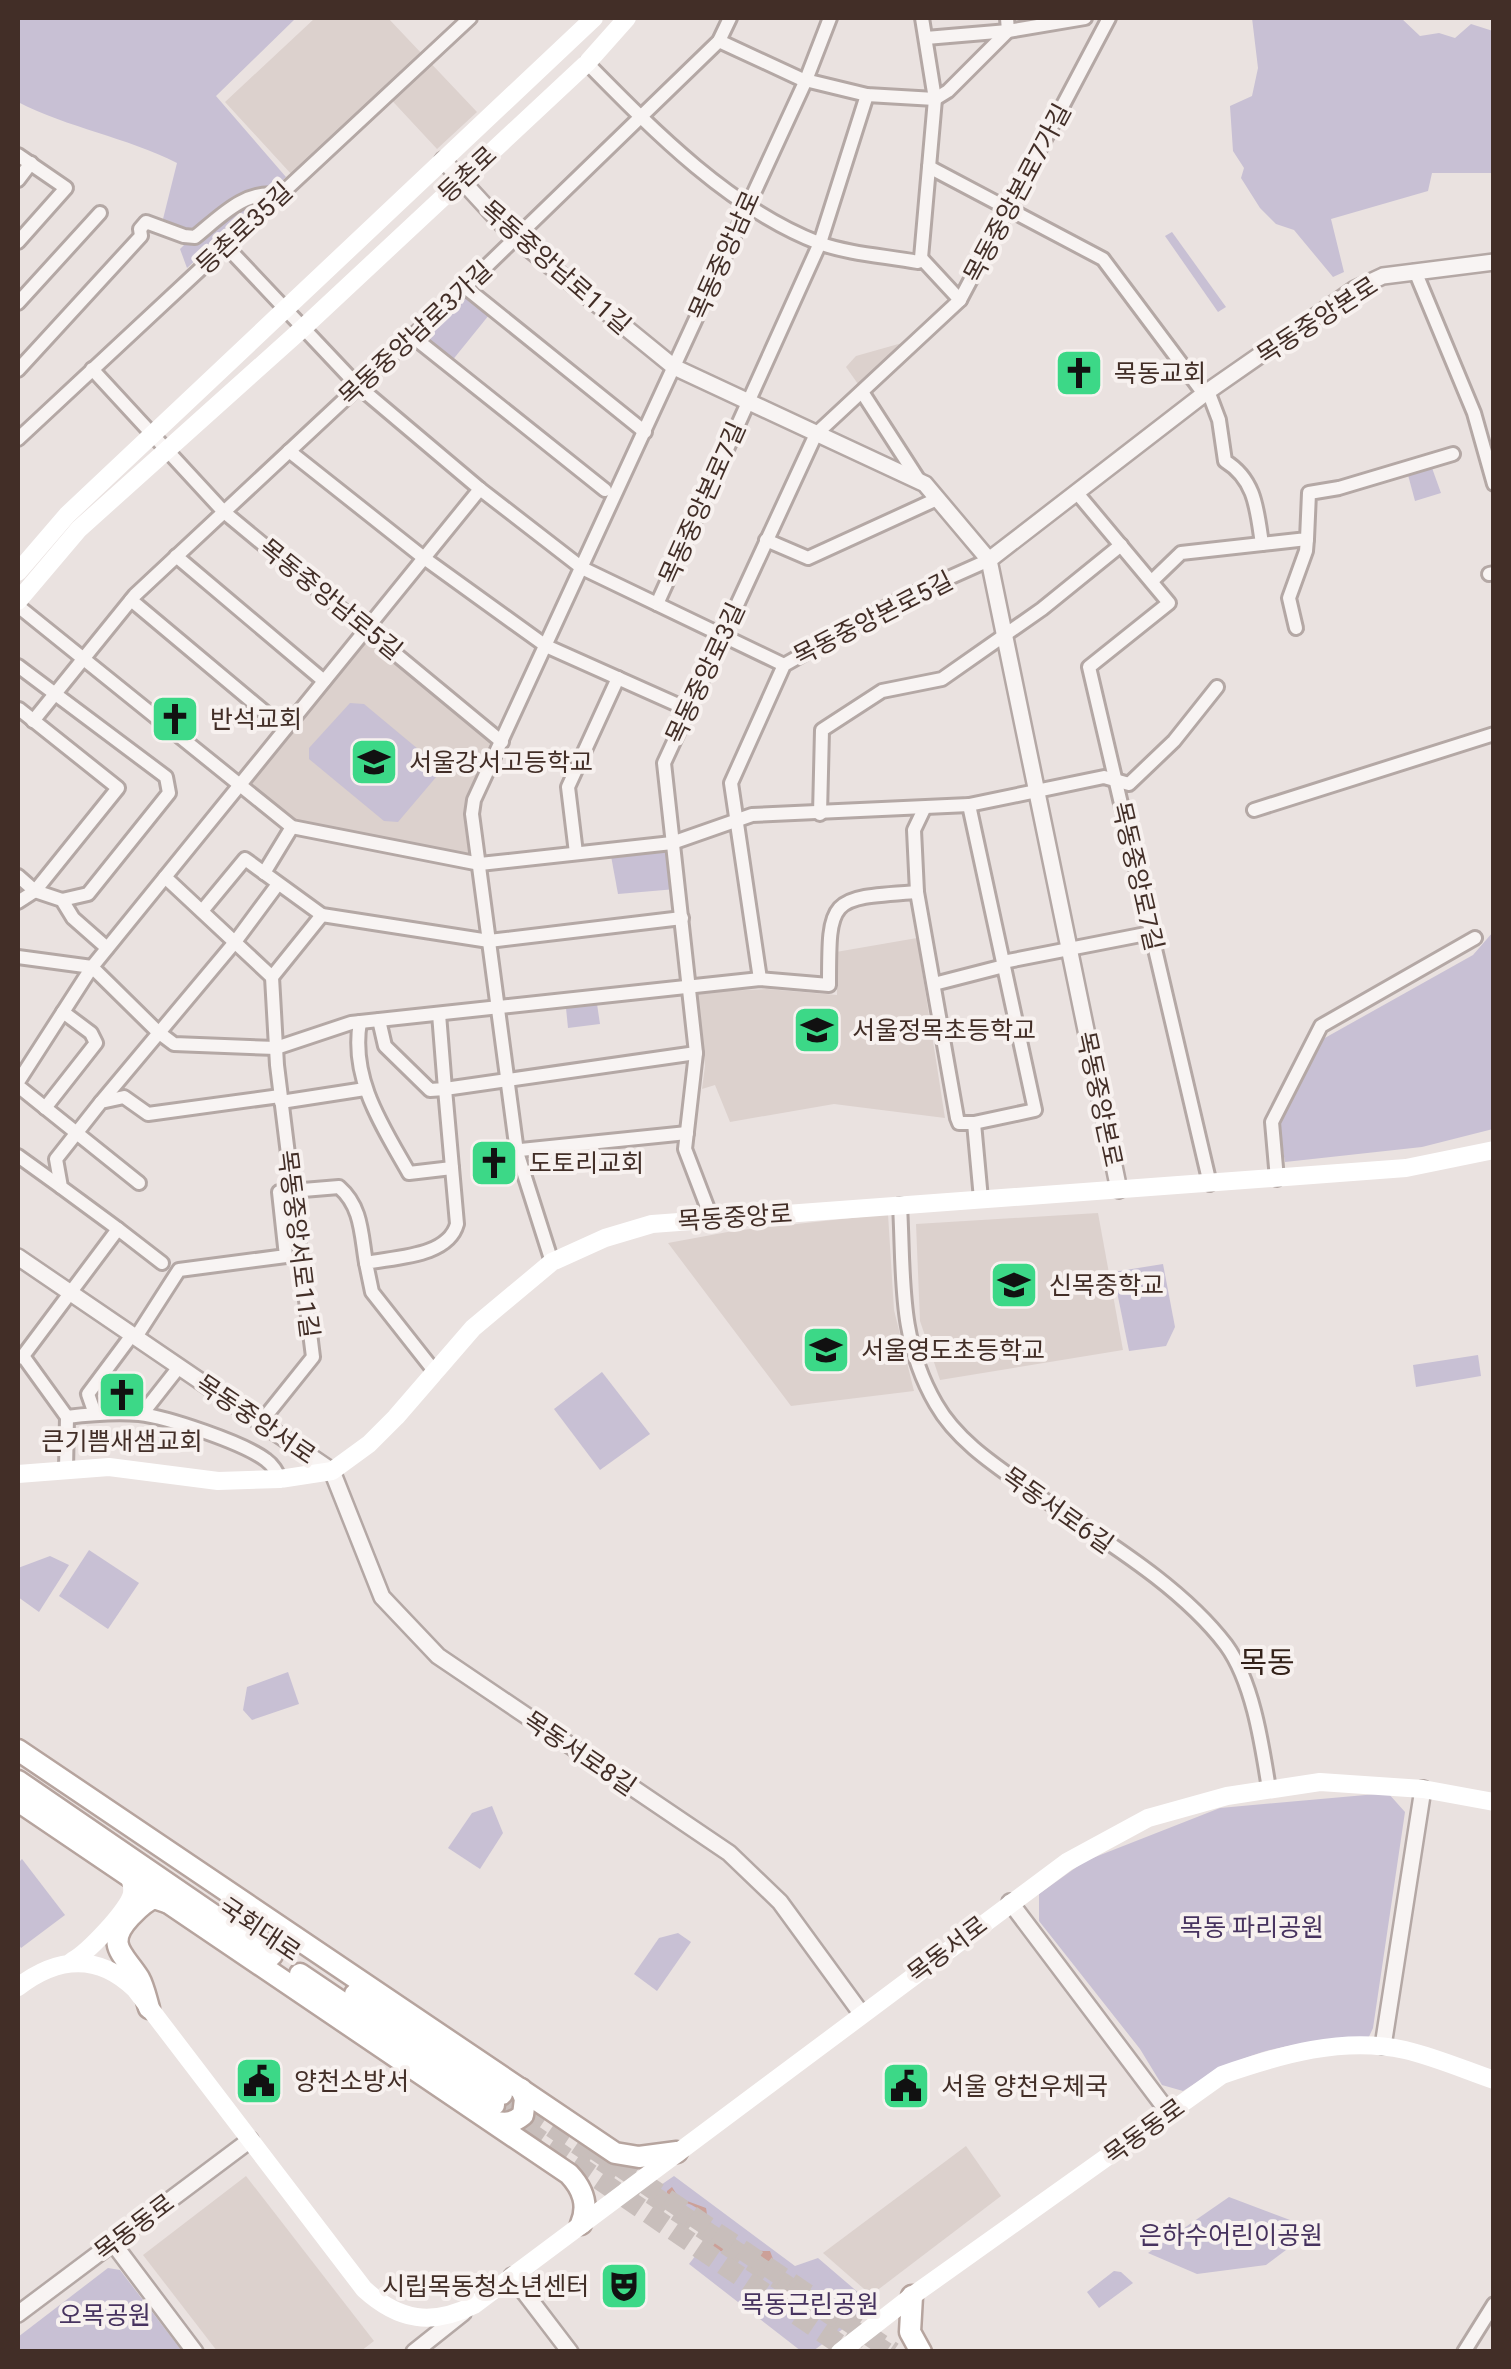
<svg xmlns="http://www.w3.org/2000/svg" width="1511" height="2369" viewBox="0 0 1511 2369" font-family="Roboto,'Noto Sans KR',sans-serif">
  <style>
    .built { fill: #dcd1cd }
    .green { fill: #c8c0d4 }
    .water { fill: #cca098 }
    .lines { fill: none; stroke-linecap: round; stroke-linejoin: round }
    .primary-tunnel { stroke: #c8bebb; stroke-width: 20; stroke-dasharray: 20 10; stroke-linecap: butt }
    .trunk-tunnel { stroke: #c8bebb; stroke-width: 20; stroke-dasharray: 20 10; stroke-linecap: butt }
    .minor-casing { stroke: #b4a8a5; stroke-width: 18 }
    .tertiary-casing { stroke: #b4a8a5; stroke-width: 20 }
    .primary-casing { stroke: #b6a49e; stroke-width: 25 }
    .minor { stroke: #f8f4f3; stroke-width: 12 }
    .tertiary { stroke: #f8f4f3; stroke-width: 15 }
    .secondary { stroke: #fff; stroke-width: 18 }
    .primary { stroke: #fff; stroke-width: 20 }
    .labels { text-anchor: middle; stroke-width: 8; stroke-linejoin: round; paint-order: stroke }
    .street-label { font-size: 25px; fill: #422e27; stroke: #f7f1ef }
    .poi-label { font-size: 25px; fill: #422e27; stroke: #f7f1ef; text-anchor: start }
    .park-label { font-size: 25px; fill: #47335f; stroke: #f7f1ef }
    .quarter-label { font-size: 30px; fill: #332119; stroke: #f7f1ef }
  </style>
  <rect width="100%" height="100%" fill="#eae2e0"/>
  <g class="built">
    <path d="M315,18H388L477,112L437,149L384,92L293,176L225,102Z"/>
    <path d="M902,343L858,384L846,367L856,356Z"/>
    <path d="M369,636L491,741L468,796L475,858L295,820L249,782Z"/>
    <path d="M917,938L945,1118L834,1104L730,1122L715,1085L702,1089L705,1066L697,992L767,989L837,995L836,952Z"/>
    <path d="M1098,1213L1123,1350L940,1380L920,1321L916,1224Z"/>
    <path d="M888,1214L894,1310L914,1391L791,1406L668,1243L733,1231Z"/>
    <path d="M966,2146L1001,2196L871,2295L823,2253Z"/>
    <path d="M246,2176L374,2341L361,2351H217L143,2255Z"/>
  </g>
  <g class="green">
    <path d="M18,18H296L216,96L286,177L187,268L180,249L189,240L163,219L177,163C126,137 68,128 18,102Z"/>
    <path d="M1252,18H1401L1420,36L1439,33L1455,38L1471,24L1493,31V173H1432L1428,191L1331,219L1344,272L1333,277L1294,230L1276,224L1260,208L1241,178L1244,168L1233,151L1230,106L1252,96L1258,68Z"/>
    <path d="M1172,232L1226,307L1218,312L1165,236Z"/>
    <path d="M465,295L489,315L451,362L425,341L427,328Z"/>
    <path d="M1432,468L1441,493L1415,501L1408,475Z"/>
    <path d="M350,703L364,704L436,764L437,776L398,822L384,821L309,759V748Z"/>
    <path d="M671,849L676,889L618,894L611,856Z"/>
    <path d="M1493,932V1129L1422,1147L1285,1162L1280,1134L1281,1120L1323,1039L1473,955Z"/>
    <path d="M597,1004L600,1024L568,1028L566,1008Z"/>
    <path d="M1163,1264L1175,1327L1166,1346L1129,1351L1113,1272Z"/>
    <path d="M1478,1355L1481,1376L1416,1387L1413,1365Z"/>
    <path d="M602,1372L650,1434L600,1470L554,1409Z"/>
    <path d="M89,1550L139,1583L108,1629L59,1596Z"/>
    <path d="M50,1556L69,1565L39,1612L18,1597V1568Z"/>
    <path d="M288,1672L299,1704L252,1720L243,1710L247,1687Z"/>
    <path d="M1388,1793L1405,1812L1373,2028L1367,2041C1285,2042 1253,2047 1183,2091L1162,2085L1140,2049L1039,1921V1894L1085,1861L1220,1808Z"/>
    <path d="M492,1806L503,1833L480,1869L448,1848L472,1813Z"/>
    <path d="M22,1859L65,1915L21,1948L18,1943V1863Z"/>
    <path d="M678,1933L691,1942L657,1991L634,1974L659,1938Z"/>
    <path d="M674,2176L795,2266L818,2258L874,2306L813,2351H801L689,2264L703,2246L702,2219L687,2209L662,2204L652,2191Z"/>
    <path d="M1229,2197L1314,2229L1266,2265L1197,2274L1148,2253Z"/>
    <path d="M108,2268L120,2270L182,2351H18V2337Z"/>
    <path d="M1114,2271L1121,2272L1133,2283L1099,2308L1087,2292Z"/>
  </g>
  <path class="water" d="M672,2187L679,2198L706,2208C708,2217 706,2225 709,2234C713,2250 754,2251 770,2251L773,2259L767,2262L750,2252L715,2251C694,2217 720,2209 667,2198V2191Z"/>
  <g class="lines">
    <path class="primary-tunnel" d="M502,2094L886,2352"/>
    <g class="trunk-tunnel">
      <path d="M500,2112L851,2352"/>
      <path d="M592,2148L893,2352"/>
    </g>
    <g class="minor-casing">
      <g id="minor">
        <path d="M926,38L1008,31L1085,18"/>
        <path d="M719,41L801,79L867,95L935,99L948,91L1008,31L1007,18"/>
        <path d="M587,63C652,129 730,209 819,243C849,254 886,256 918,262L921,258L960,300"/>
        <path d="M18,155L66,188L18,242"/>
        <path d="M929,167L1103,259L1204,394"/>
        <path d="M18,180L31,163"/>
        <path d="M225,245L358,386L480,489L582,568L784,665"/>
        <path d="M921,258L935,99L922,18"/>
        <path d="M1415,271L1474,413L1494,484"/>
        <path d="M465,287L645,432"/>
        <path d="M18,303L100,213"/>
        <path d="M412,336L605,490"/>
        <path d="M92,369L224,512L502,742"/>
        <path d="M18,370L141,236L140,229L146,222L184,236L195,237C220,217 245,189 279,195"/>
        <path d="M1208,391L1219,420L1225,461C1256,480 1257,511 1262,544"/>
        <path d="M862,392L920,482"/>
        <path d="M18,439L470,18"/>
        <path d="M289,451L424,558L546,646L687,709"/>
        <path d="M1077,493L1169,603L1089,667L1210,1184"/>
        <path d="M766,540L808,558L937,499"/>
        <path d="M176,556L324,681"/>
        <path d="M1489,574L1494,573"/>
        <path d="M1152,581L1181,553L1307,539L1309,493L1339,488L1453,454"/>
        <path d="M131,600L285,729"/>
        <path d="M657,604L820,243L867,95"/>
        <path d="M18,606L292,827L480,864L672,843L752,815L969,805L1104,777L1129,784L1174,741L1217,687"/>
        <path d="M1296,628L1289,598L1306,551L1307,539"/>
        <path d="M18,666L166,777L169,793L88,894L62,900"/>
        <path d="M18,711L19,709L118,788L35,891L18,902"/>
        <path d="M33,721L135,595L465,287L719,41L730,18"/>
        <path d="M969,805L1035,1110L974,1123"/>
        <path d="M924,809L914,830L917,892L957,1118L959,1123H974L981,1199"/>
        <path d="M1254,810L1494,734"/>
        <path d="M820,814L822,730L882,691L942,679L1042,609L1121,545"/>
        <path d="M576,853L568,787L618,678"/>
        <path d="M264,873L292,827"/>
        <path d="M18,876L35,891L62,900L73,918L107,948"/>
        <path d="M165,877L272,977"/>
        <path d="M202,911L245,859L322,915L489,941L682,918"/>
        <path d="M18,957L92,967L158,1032L174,1044L276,1048L351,1023L760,979L829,985C829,897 829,898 917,892"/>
        <path d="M1003,962L1151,933"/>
        <path d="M760,979L731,783L784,665L897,601L989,560"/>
        <path d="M934,984L1004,966"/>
        <path d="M379,1020L385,1046L430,1090L445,1089L439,1014"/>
        <path d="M360,1022C350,1079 383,1127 409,1173L452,1168"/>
        <path d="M18,1082L92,967L480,489"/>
        <path d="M18,1086L139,1183"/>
        <path d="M101,1102L235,942L278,884"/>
        <path d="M281,1102L365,1089"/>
        <path d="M45,1108L96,1043L91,1033L63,1012"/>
        <path d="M491,1153L687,1133"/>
        <path d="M18,1156L61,1187"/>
        <path d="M1277,1179L1272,1122L1321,1026L1475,938"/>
        <path d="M900,1205C904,1277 898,1339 936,1404C957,1441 996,1466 1030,1490C1095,1535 1178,1582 1226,1645C1253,1682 1262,1745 1269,1789"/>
        <path d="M711,1217L685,1149L696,1053L664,763L816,434L960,300L1109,18"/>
        <path d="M118,1229L162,1263"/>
        <path d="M552,1262L517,1152L472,814L474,800L806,80L830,18"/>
        <path d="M136,1337L179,1270L286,1256L279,1192L339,1187C362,1207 361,1234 366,1263"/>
        <path d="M23,1356L67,1417L66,1470"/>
        <path d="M18,1358L23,1356L118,1229L61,1187L56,1159L101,1102L124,1097L148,1114L280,1096"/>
        <path d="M435,1372L372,1292L366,1263C395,1257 448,1257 457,1224L445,1089L696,1053"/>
        <path d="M95,1414L88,1394L132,1335"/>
        <path d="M142,1414L179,1367"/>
        <path d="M67,1417C91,1414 114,1412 139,1414C167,1417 244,1443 266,1460C273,1465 276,1471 280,1479"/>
        <path d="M261,1422L313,1357L277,1065L272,977L322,915"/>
        <path d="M1464,2352L1494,2304"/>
      </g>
    </g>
    <g class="tertiary-casing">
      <g id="tertiary">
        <path d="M443,160L512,235L674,367L925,484L989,560"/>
        <path d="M1119,1190L989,560L1204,394L1355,289L1383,276L1494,262"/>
        <path d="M18,1257L332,1471L382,1597L438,1656L729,1853L780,1902L861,2013"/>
        <path d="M1010,1902L1169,2113"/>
        <path d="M1383,2046L1423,1789"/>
        <path d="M113,2243L195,2352"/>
        <path d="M512,2276L570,2352"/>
        <path d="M18,2314L250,2140"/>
        <path d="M414,2352L463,2313"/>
      </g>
    </g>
    <g class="primary-casing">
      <g id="primary">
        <path d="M18,1750L615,2153L639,2157L677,2152"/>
        <path d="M18,1781L272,1955"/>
        <path d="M18,1801L569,2174C583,2189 589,2205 581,2224"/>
        <path d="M300,1974L494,2105"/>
        <path d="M355,1994L502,2094"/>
        <path d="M149,2008C146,1998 144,1987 139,1978C124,1954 104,1945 130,1917C138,1909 144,1902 154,1898L166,1902"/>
        <path d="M492,2121C505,2124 512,2124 523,2115L525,2099L521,2089"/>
        <path d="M912,2296L910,2332L921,2352"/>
      </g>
    </g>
    <use href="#minor" class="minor"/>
    <use href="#tertiary" class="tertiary"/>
    <g class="secondary">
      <path d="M18,572L67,515L594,18"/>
      <path d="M18,601L79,529L303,328L587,63L627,18"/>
      <path d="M18,1474L109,1467L218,1481L280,1479L332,1471L369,1444L396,1417L473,1328L552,1262L605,1238L652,1224L1406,1168L1494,1150"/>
      <path d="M72,1961C86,1954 130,1909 132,1893C133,1887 131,1882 130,1876"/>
      <path d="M18,1987C57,1957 98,1953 135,1989L364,2289C399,2321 432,2326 474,2305L1067,1862L1148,1818L1227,1796L1320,1782L1423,1789L1494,1802"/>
      <path d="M840,2352L912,2296L1222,2075C1280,2055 1343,2036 1405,2050C1435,2057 1465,2070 1494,2080"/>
    </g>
    <use href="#primary" class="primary"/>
  </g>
  <defs>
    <g id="church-square" transform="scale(2.5)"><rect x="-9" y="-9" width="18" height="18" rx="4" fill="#3cd887" stroke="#f7f1ef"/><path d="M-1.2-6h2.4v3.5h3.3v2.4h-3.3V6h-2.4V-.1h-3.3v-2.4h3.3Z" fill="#111"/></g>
    <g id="school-square" transform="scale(2.5)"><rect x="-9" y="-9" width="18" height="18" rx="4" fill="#3cd887" stroke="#f7f1ef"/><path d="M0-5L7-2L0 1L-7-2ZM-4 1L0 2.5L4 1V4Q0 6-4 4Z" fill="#111"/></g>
    <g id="civic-square" transform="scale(2.5)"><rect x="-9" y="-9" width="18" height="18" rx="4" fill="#3cd887" stroke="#f7f1ef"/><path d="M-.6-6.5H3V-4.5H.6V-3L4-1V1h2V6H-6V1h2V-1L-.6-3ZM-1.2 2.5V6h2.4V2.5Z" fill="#111"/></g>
    <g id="theatre-square" transform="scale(2.5)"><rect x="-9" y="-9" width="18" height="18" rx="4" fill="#3cd887" stroke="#f7f1ef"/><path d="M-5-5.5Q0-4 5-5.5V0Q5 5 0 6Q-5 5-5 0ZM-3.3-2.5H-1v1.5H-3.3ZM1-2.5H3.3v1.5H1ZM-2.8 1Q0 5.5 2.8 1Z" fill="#111"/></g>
  </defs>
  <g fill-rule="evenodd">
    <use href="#church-square" x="1079" y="373"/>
    <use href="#church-square" x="175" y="719"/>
    <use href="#school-square" x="374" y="762"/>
    <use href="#school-square" x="817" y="1030"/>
    <use href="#church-square" x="494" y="1163"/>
    <use href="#school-square" x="1014" y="1285"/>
    <use href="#school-square" x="826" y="1350"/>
    <use href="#church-square" x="122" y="1395"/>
    <use href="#civic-square" x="259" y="2081"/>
    <use href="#civic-square" x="906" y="2086"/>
    <use href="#theatre-square" x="624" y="2286"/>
  </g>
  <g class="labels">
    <g class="street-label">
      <text transform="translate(467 174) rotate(-43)" y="9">등촌로</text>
      <text transform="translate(1017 193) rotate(-62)" y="9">목동중앙본로7가길</text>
      <text transform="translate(244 228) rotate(-43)" y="9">등촌로35길</text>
      <text transform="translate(724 255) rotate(-66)" y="9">목동중앙남로</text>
      <text transform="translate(556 267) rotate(41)" y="9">목동중앙남로11길</text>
      <text transform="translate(1317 320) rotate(-33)" y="9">목동중앙본로</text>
      <text transform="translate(415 333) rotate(-43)" y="9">목동중앙남로3가길</text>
      <text transform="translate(702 503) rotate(-66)" y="9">목동중앙본로7길</text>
      <text transform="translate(331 599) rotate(39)" y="9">목동중앙남로5길</text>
      <text transform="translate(873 618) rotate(-27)" y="9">목동중앙본로5길</text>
      <text transform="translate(705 673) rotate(-65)" y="9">목동중앙로3길</text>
      <text transform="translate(1138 876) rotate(77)" y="9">목동중앙로7길</text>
      <text transform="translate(1100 1099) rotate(78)" y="9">목동중앙본로</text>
      <text transform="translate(735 1217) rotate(-4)" y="9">목동중앙로</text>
      <text transform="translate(299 1244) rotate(83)" y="9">목동중앙서로11길</text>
      <text transform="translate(256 1419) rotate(34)" y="9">목동중앙서로</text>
      <text transform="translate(1058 1510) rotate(35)" y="9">목동서로6길</text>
      <text transform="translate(580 1753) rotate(34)" y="9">목동서로8길</text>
      <text transform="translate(260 1929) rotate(34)" y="9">국회대로</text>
      <text transform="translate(947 1949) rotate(-37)" y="9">목동서로</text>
      <text transform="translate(1144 2131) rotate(-36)" y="9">목동동로</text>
      <text transform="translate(134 2227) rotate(-37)" y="9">목동동로</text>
    </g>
    <g class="poi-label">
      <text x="1114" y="382">목동교회</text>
      <text x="210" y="728">반석교회</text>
      <text x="409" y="771">서울강서고등학교</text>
      <text x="852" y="1039">서울정목초등학교</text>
      <text x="529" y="1172">도토리교회</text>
      <text x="1049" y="1294">신목중학교</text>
      <text x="861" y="1359">서울영도초등학교</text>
      <text x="122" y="1450" text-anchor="middle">큰기쁨새샘교회</text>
      <text x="294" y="2090">양천소방서</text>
      <text x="941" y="2095">서울 양천우체국</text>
      <text x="589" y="2295" text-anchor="end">시립목동청소년센터</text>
    </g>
    <g class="park-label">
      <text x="1252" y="1936">목동 파리공원</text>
      <text x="1231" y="2244">은하수어린이공원</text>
      <text x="810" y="2313">목동근린공원</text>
      <text x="105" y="2324">오목공원</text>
    </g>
    <g class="quarter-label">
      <text x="1267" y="1673">목동</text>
    </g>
  </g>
  <rect width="1511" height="2369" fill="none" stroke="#422e27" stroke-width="40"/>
</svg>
